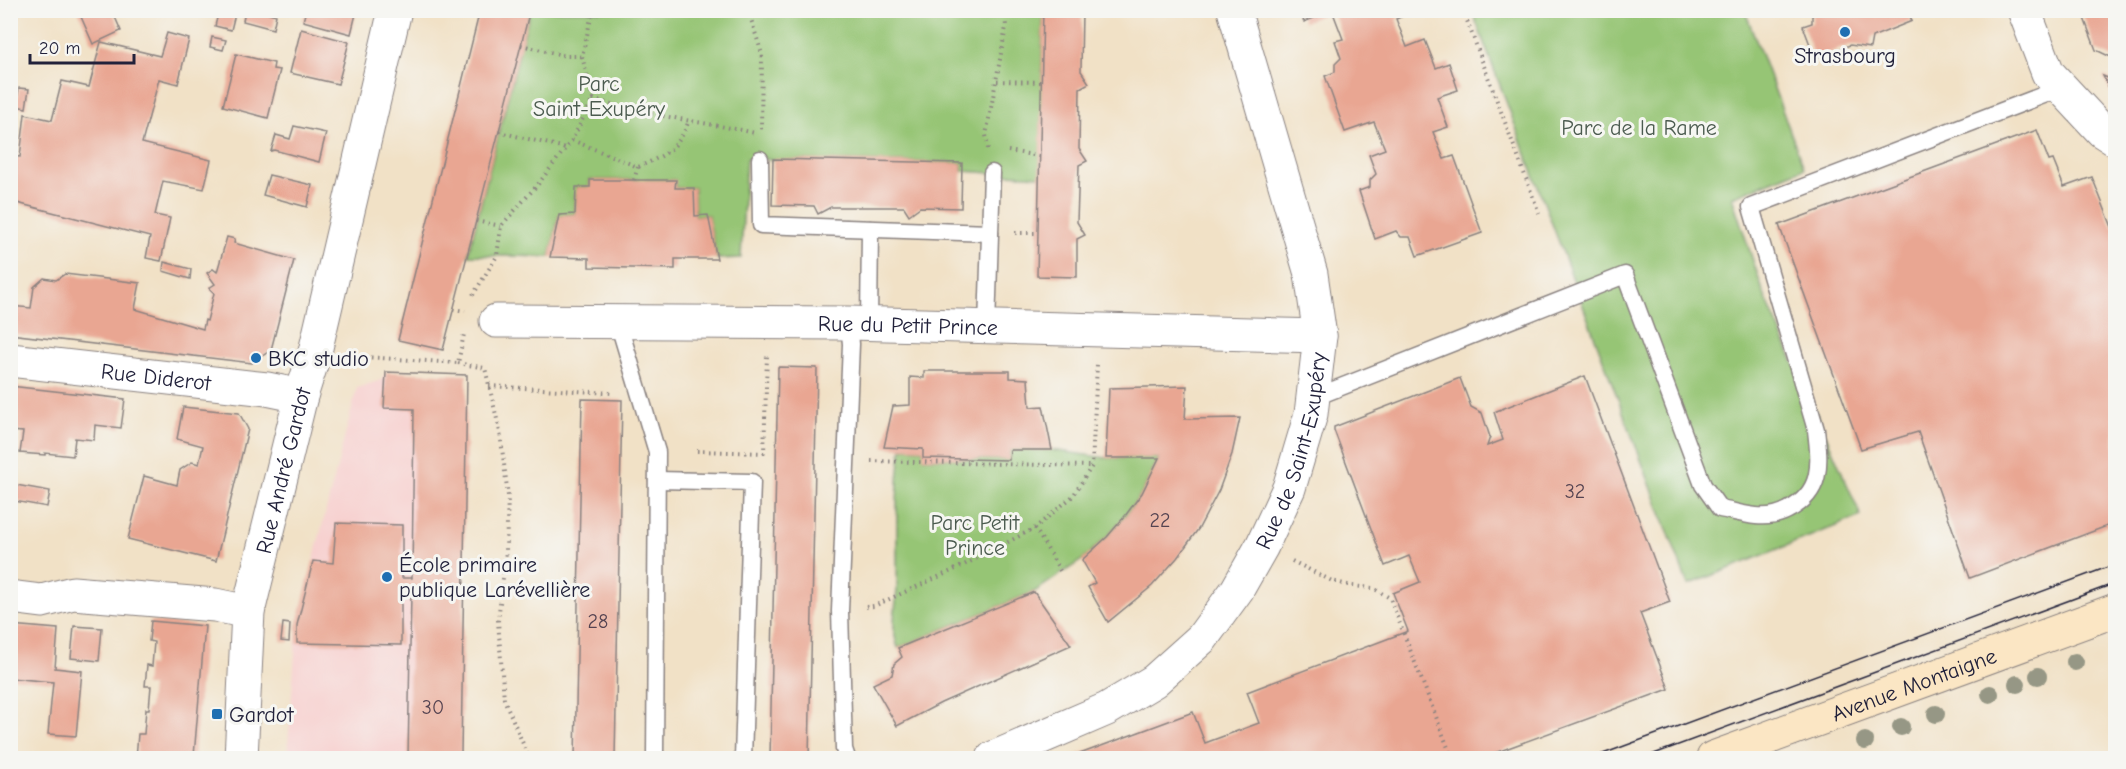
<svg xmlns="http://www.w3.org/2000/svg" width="2126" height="769" viewBox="0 0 2126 769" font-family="'Comic Neue',sans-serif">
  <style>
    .built { fill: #f7d0cf }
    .green { fill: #96c574; stroke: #5c7458; stroke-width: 1.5 }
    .building { fill: #e9a692 }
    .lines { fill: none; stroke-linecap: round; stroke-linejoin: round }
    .service-casing { stroke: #8a8280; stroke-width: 19 }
    .minor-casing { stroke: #8a8280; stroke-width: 35 }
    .secondary-casing { stroke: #8a8280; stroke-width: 35 }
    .path { stroke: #8a8280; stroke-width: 4; stroke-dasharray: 1.5 4.5; stroke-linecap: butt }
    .service { stroke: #fff; stroke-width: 16 }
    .minor { stroke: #fff; stroke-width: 33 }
    .secondary { stroke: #fbe6c4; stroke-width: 33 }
    .tram { stroke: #22223b; stroke-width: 1.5 }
    .tree { fill: #969785 }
    .poi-dot { fill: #1f6fb2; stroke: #f6f6f2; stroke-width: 2 }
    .labels { text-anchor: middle; stroke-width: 6; stroke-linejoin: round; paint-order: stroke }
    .number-label { font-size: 20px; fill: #544351 }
    .poi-label { font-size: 22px; fill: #22223b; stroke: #f6f6f2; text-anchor: start }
    .park-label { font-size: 22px; fill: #4b5b4f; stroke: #f6f6f2 }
    .street-label { font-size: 22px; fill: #22223b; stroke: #f6f6f2 }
  </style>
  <rect width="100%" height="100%" fill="#f6f6f2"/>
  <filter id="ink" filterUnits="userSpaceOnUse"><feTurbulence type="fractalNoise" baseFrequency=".0167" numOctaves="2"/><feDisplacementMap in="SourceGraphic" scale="12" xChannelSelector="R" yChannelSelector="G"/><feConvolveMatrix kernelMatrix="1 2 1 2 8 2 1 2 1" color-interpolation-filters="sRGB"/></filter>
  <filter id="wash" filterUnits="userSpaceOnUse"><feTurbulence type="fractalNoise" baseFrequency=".008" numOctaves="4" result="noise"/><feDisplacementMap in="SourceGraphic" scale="24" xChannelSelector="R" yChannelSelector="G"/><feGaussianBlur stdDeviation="1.35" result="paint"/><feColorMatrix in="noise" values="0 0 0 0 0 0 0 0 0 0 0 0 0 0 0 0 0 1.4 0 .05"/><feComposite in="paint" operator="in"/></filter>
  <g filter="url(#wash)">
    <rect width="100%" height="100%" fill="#f1e1c6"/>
    <path class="built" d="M386,372L467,375L461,755L517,758H287L297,625L357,388L381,380Z"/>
    <g class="green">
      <path d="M530,11H1043L1040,176L962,171V163L746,159L741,258L717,259L708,215L695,216L694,188H675V180H590V187H576L575,214L559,215L550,257L468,255Z"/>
      <path d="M1472,11H1745L1804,168L1732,197L1764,294L1861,516L1688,585Z"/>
      <path d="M902,448L923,449L924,458L1009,460L1010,450H1052L1106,458H1159L1142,493L1125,516L1107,537L1082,560L1034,592L898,648C890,624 896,613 897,588C898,542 894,494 902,448Z"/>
    </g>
    <g id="blocks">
      <g class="building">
        <path d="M78,10H112L121,31L93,44Z"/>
        <path d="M219,10H236L231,30L215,26Z"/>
        <path d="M245,10H259L276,15L273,29L243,21Z"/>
        <path d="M306,10H357L351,34L303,21Z"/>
        <path d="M480,10H530L443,350L398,340Z"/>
        <path d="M1043,10H1082L1081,71L1089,83L1080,88L1079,149L1087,161L1079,165L1077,222L1085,235L1077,239V277L1037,276Z"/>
        <path d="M1299,10H1331V11L1304,22Z"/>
        <path d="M1332,10H1407L1408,14L1396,19L1407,47L1425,40L1436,68L1449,63L1458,90L1437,97L1448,127L1433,132L1444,159L1454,156L1482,233L1417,256L1410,237H1401L1396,231L1375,239L1359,191L1370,187V180L1376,174L1369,155L1385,149L1374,122L1345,132L1325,76L1335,72V64L1341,58L1335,41L1343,39Z"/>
        <path d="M1816,10H1907L1912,21L1872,37L1870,48L1850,45L1815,58L1803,26L1812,23V16Z"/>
        <path d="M2081,10H2115V59L2096,50Z"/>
        <path d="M301,29L349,42L338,84L290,73Z"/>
        <path d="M167,33L189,39L178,84L159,79L142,143L211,160L204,189L163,181L155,215L170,218L161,261L146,258L150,237L13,202L10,215V156L20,157L25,114L52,120L62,81L89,87L101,42L160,56Z"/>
        <path d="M212,37L226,40L223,50L210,47Z"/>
        <path d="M236,54L274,63L273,69L280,70L268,118L223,106Z"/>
        <path d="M2103,76L2115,81V98L2112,94Z"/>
        <path d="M19,88L29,89L26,108L16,106Z"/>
        <path d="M294,126L326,133L319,162L274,150L271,151L276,135L290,139Z"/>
        <path d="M2037,130L2049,161L2053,160L2064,187L2092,177L2112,227L2115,226V523L1970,578L1918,432L1861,449L1779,225Z"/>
        <path d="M773,159L962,163L961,208L920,207L909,215L904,207H831L818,214L814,206L772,205Z"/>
        <path d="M269,175L312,185L307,207L263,195Z"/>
        <path d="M590,180H676L675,188H694L695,216L708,215L717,259H675V269L589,267V258L550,257L559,215L575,214L576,187H590Z"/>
        <path d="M227,237L235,239L234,243L294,260L271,350L252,363L10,334V306L31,308L34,287L44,278L56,280L65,274L140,283L135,309L203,329L205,320L207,321L214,293L209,288L215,284L207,273L213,269L217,272Z"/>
        <path d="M164,262L191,269L190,279L163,271Z"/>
        <path d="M778,367L817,368L809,758H770Z"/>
        <path d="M924,371H1010V378L1028,379L1030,407L1043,406L1052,450H1010L1009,460L923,458V449L884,447L893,406L910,405V377L924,378Z"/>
        <path d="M386,372L467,375L461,755L480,756V758H408L411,592L401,593V645L297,643V625L313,561L333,563L336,523L402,525V578H412L414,409L384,408Z"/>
        <path d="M1585,376L1670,602L1640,613L1669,689L1481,758H1069L1193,712L1205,743L1259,723L1247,692L1408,631L1393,593L1420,582L1409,556L1385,566L1334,430V427L1460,378L1471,407L1482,413L1490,437L1487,446L1503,440L1494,412Z"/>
        <path d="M10,386L125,399L121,428L95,425L94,440L75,438L73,456L45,453V455L20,453L23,432L10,431Z"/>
        <path d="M1187,386L1185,419L1240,418L1232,454L1219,490L1199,528L1177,558L1152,586L1108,622L1088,587L1095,583L1082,560L1107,537L1125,516L1142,493L1159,458H1106L1109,388Z"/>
        <path d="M582,399L622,400L615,758H575Z"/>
        <path d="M183,407L239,413L248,429L216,561L128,539L144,476L177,485L180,470L192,462L199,464L203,446L177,439Z"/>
        <path d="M16,485L50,491L47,507L14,501Z"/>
        <path d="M1034,592L1071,645L941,703L897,726L873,684L892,675L894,664L902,657L898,648Z"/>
        <path d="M151,621L205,626L194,756H191V758H136L138,734H144L146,709H149L151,686H145L147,665L152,666L154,642L149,641Z"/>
        <path d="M283,623L290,624L289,642L281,641Z"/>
        <path d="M10,625L58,629L55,668L82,671L76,736L48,734L53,682L10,678Z"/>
        <path d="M74,626L102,628L99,661L71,658Z"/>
      </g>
    </g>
  </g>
  <g filter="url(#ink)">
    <use href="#blocks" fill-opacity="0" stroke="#8a8280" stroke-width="1.5"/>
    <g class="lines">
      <g class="service-casing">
        <g id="service">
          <path d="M760,159L761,225L990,233"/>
          <path d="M618,322L657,452L655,758"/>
          <path d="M869,323L870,229"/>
          <path d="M987,327L992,173"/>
          <path d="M1313,398L1625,275L1703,485L1720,509C1732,511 1744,515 1756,516C1767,517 1779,515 1788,510C1823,492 1820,464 1816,430L1751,207L2062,88"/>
          <path d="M657,480L752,482L743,758"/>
          <path d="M847,758L844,749L840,611L851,344L849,323"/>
        </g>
      </g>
      <g class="minor-casing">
        <g id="minor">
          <path d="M2024,10L2048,73L2102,131L2116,140"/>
          <path id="s1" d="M496,321L849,323L1320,336"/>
          <path id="s2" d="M10,360L267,389L301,396"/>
          <path d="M10,597L42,601L73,593L215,605L248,612"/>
          <path id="s3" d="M241,758L248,612L301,396L315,352L395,10"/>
          <path id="s4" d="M993,758L1107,709L1154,681L1202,638L1237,590L1262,546L1289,488L1311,414L1320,336L1311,274L1234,10"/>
        </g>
      </g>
      <g class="secondary-casing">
        <g id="secondary">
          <path id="s5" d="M1713,758L2116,610"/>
        </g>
      </g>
      <g class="path">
        <path d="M748,10L762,54L761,133"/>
        <path d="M1463,10L1539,213"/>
        <path d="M521,45L566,56H582"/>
        <path d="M997,81L1042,82"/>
        <path d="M593,99C646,116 701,121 755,133"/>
        <path d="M499,132L566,148"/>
        <path d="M572,140L638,167C664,156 679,149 689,120"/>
        <path d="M988,149L986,135L1006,27L1005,10"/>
        <path d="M1008,151L1040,156"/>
        <path d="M634,180L638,167"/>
        <path d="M476,221L501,226"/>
        <path d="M1015,233H1038"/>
        <path d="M473,295L497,256L501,226L539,183L572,140L593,99L582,56L593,10"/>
        <path d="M453,309L465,311"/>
        <path d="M365,357L458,363L464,334"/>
        <path d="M458,363L485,368L500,432L508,496L506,551L498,621L504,699L529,758"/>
        <path d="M489,386L611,393"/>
        <path d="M697,451L764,453L767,355"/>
        <path d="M871,461L1091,466"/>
        <path d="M1035,528L1062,574"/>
        <path d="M1292,561L1332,581L1352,586L1373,588L1390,598L1452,758"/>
        <path d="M866,607L874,606L958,568L1035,528L1073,496L1092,466L1097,364"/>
      </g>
      <use href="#service" class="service"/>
      <use href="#minor" class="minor"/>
      <use href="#secondary" class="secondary"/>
      <g class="tram">
        <path d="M1592,758L2116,564"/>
        <path d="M1643,758L2116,583"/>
      </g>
    </g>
    <g class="tree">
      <circle cx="2075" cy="662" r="9"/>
      <circle cx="2038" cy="676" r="9"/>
      <circle cx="2017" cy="684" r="9"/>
      <circle cx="1990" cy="694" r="9"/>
      <circle cx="1936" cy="714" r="9"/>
      <circle cx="1901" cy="727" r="9"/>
      <circle cx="1865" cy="741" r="9"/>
    </g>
  </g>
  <g class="poi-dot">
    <circle cx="1845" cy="32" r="6"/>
    <circle cx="256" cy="358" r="6"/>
    <circle cx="387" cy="577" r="6"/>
    <rect x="211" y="708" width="12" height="12" rx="3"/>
  </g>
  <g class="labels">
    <g class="number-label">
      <text x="1575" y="498">32</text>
      <text x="1160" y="527">22</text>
      <text x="598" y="628">28</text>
      <text x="433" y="714">30</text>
    </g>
    <g class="poi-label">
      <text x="1845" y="63" text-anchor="middle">Strasbourg</text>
      <text x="268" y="366">BKC studio</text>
      <text x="399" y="572">École primaire<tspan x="399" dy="25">publique Larévellière</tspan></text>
      <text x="229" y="722">Gardot</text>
    </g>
    <g class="park-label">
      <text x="599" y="91">Parc<tspan x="599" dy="25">Saint-Exupéry</tspan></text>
      <text x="1639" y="135">Parc de la Rame</text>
      <text x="975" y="530">Parc Petit<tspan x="975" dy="25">Prince</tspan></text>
    </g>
    <g class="street-label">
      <text dy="8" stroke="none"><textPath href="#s1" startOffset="412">Rue du Petit Prince</textPath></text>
      <text dy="8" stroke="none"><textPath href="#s2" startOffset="147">Rue Diderot</textPath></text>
      <text dy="8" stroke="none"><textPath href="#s4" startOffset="454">Rue de Saint-Exupéry</textPath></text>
      <text dy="8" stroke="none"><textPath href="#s3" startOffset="292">Rue André Gardot</textPath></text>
      <text dy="8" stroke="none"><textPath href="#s5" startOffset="214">Avenue Montaigne</textPath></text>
    </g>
  </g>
  <rect width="2126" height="769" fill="none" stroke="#f6f6f2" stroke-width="36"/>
  <path d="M30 54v9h104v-9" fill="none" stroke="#22223b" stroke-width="3"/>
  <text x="39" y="54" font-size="18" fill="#22223b" stroke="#f6f6f2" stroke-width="4.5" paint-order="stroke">20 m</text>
</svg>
